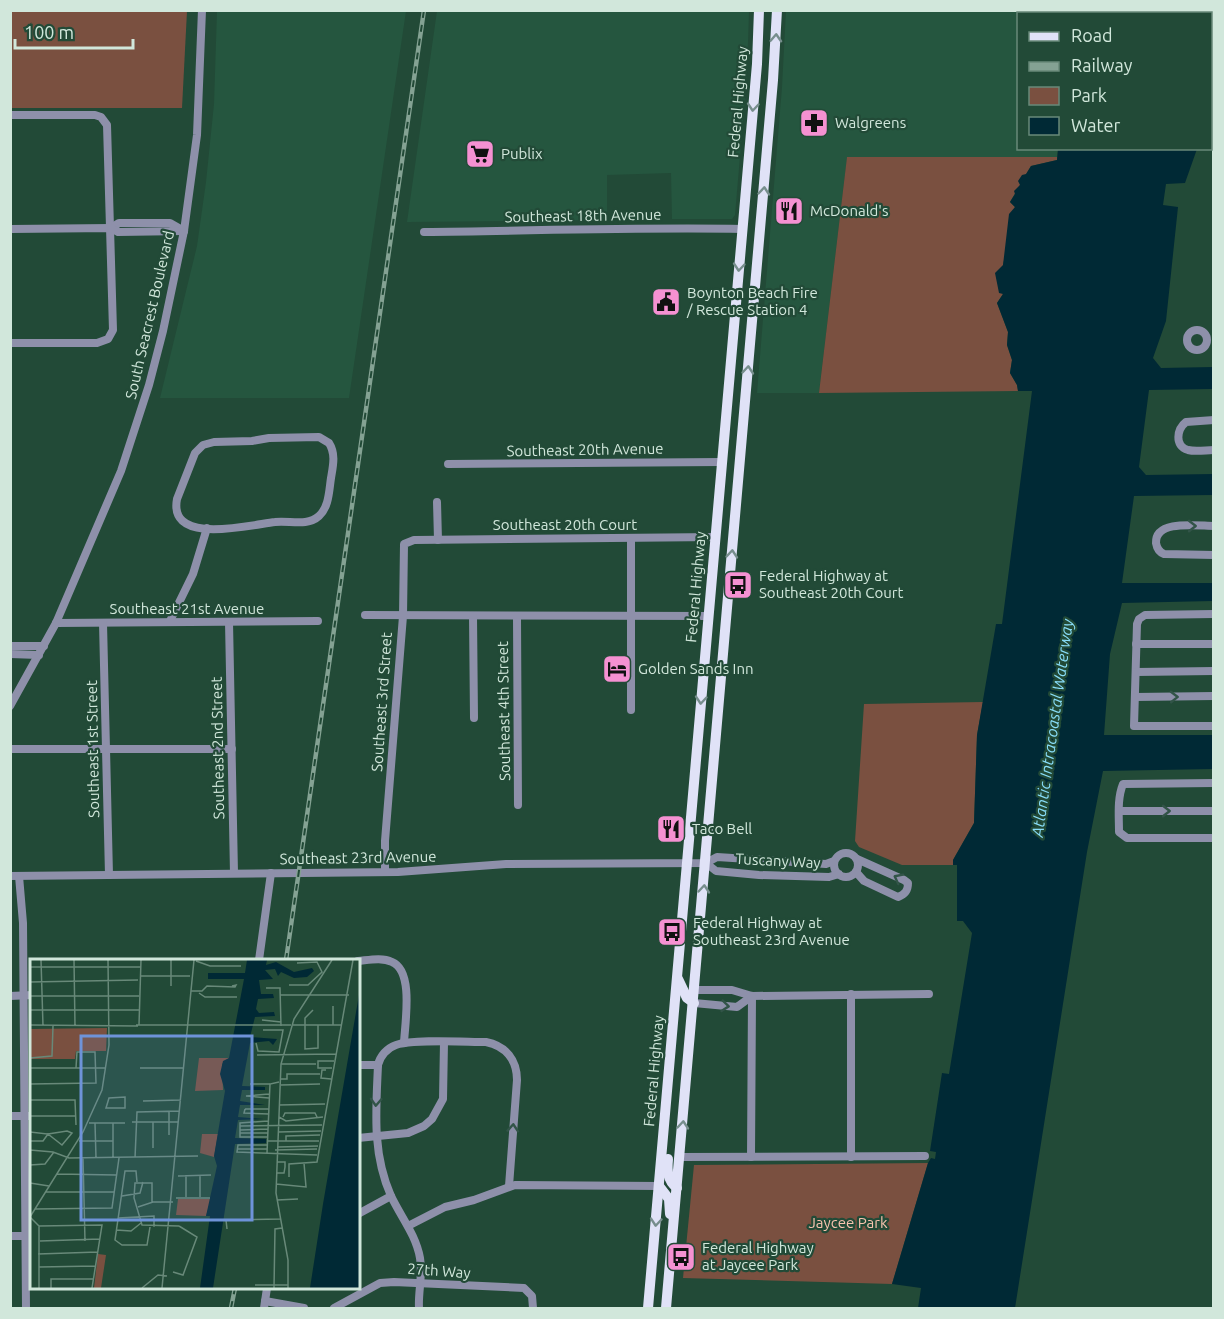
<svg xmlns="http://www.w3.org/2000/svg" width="1224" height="1319" viewBox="0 0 1224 1319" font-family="Ubuntu,sans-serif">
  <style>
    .built { fill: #25563f }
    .green { fill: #7a5040 }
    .water { fill: #002935 }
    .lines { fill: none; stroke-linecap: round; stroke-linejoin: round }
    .minor { stroke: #8e90aa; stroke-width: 8 }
    .major { stroke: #e0e2f7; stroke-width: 10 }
    .rail-casing { stroke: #84a293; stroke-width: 4.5 }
    .rail { stroke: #224a37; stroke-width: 2; stroke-dasharray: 7; stroke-linecap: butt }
    .oneway { stroke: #778e8d }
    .oneway2 { stroke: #325448 }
    .labels { text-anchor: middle; stroke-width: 4.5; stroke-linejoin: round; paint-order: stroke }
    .street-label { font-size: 15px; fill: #d1e7db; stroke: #224a37 }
    .poi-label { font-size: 15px; fill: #d1e7db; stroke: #224a37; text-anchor: start }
    .park-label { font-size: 15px; fill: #f9c3af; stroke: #224a37 }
    .water-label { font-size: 16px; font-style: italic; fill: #88ddf9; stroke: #224a37 }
    .inset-road { fill: none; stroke: #688979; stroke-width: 1.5 }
    .view { fill: #6e93d9; fill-opacity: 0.15; stroke: #6e93d9; stroke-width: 3 }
    .inset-edge { fill: none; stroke: #d1e7db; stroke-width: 3 }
  </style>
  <rect width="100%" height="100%" fill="#224a37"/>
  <g class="built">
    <path d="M217,11H406L349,398H160L197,246L206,182L214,104Z"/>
    <path d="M437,11H749L747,74L735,215L732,219H672L671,173L607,175V220L407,222Z"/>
    <path d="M786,11H1076L1075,13L1018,14V148L1058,149L1057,157L847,158L819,393H757L782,87Z"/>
  </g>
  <g class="green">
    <path d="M11,10L187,11L182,108H11Z"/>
    <path d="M847,157H1057V160L1031,166L1010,202L1015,207L1003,265V294L997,303L1008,332L1007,345L1012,360L1010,373L1017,385L1018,391L819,393Z"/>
    <path d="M983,702L977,735L974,823L953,860V865H902L859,847L855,841L864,704Z"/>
    <path d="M928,1163L892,1284L683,1278L694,1165Z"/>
  </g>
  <g class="water">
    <path d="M1076,10L1213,11V49L1211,54L1210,14L1075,13Z"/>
    <path d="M1058,149H1197L1185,183L1166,184L1163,205L1178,207L1166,321L1153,358L1161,368L1213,367V389L1149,390L1139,467L1146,475L1213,474V495L1134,496L1122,583H1213V601L1122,603L1110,654L1104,735H1213V769L1103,771L1087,852L1015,1308H918L921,1288L892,1284L928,1163L931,1158L935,1159L936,1152L930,1151L942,1073L949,1074L972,933L963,921H957V865H953V860L974,823L977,735L996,624H1002L1032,391H1018L1017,385L1010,373L1012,360L1007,345L1008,332L997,303L1003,294L999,293L995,273L1003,265L1009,214L1015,207L1010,202L1015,194L1014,191L1020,185L1018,181L1022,175L1026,174L1031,166L1057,160Z"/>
  </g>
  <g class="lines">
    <g class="minor">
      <path d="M10,115H95L101,117L107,125L113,330L108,339L97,343H10"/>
      <path d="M111,228L119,223H170L184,231"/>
      <path d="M10,229L111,228L118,232L184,231"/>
      <path d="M424,232C530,231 636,227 743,229"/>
      <circle cx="1197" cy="340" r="10"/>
      <path d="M1214,420L1186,422C1177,429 1174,446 1188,450C1196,452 1206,450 1214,450"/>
      <path d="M319,437L329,443C336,454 333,466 331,478C329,491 329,507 319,516C307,527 289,520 275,522C250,525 168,546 177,499L195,453L203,445L214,442L252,441L269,438Z"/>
      <path d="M448,464L722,462"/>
      <path d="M437,502L438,540"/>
      <path d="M1214,526C1198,526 1155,519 1156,543C1157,549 1159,552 1164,554L1214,555"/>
      <path d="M631,538V710"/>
      <path d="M1214,614L1145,615L1139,619L1137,624L1134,726H1214"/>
      <path d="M365,615L709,616"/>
      <path d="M473,616L474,718"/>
      <path d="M517,617L518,805"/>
      <path d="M170,621L193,574L207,528"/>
      <path d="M229,622L234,873"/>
      <path d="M56,623L318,621"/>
      <path d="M103,623L109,875"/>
      <path d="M1136,644H1214"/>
      <path d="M10,646H44"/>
      <path d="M10,654L39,655"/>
      <path d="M1136,672L1214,671"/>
      <path d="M1135,697L1214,696"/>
      <path d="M10,706L56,623L121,471L149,385L163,331L184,231L197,135L202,10"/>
      <path d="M10,749H232"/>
      <path d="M1214,783L1123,784C1117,799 1119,816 1119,832L1127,838H1214"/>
      <path d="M1119,811H1214"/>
      <circle cx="846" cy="865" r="12"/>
      <path d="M706,863L716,871L759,875L829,877L839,874"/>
      <path d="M385,872V841L403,616L404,544L414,540L716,537"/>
      <path d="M856,872L864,881L898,897C905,894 908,891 908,883L904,880L857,859"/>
      <path d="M10,876L398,872L506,864L706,863L717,857L826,864L834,861"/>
      <path d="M19,876L23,923L26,1308"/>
      <path d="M259,960L271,873"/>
      <path d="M358,961C369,960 382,957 392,962C414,971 405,1022 404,1043"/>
      <path d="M695,990H732L752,996L929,994"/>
      <path d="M851,994V1157"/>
      <path d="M10,996L32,995"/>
      <path d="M694,1003L737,1007L752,996"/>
      <path d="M358,1065H378"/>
      <path d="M10,1116H32"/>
      <path d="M358,1138L408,1133L424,1126L432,1119L443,1099L444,1042"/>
      <path d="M680,1157L925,1156"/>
      <path d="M751,1157L752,996"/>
      <path d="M358,1214L391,1196"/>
      <path d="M408,1226L445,1207L474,1200L515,1185L659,1186"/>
      <path d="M10,1236H32"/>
      <path d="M265,1301L304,1308"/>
      <path d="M264,1308L267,1288"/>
      <path d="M334,1308L380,1283L394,1282L524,1288L532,1296L533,1308"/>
      <path d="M419,1308C418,1292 423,1275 420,1258C416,1235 401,1217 391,1196C372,1153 376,1111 378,1065C380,1056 387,1048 396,1045C414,1039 465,1042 486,1042C506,1046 517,1060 517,1080L509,1186"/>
    </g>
    <g class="major">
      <path d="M678,979L687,998L694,1003"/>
      <path d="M668,1159C667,1170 667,1180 677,1188"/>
      <path d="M659,1186L669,1199L670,1214"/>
      <path d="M648,1308L757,64L759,10"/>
      <path d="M666,1308L773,80L777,10"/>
    </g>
    <g class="rail-casing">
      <g id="rail">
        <path d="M286,960L424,10"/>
        <path d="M231,1308L235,1288"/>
      </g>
    </g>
    <use href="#rail" class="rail"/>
  </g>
  <defs><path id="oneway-chevron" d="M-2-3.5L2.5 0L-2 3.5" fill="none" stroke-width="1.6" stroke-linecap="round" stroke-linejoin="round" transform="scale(1.5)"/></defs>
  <g class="oneway">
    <use href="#oneway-chevron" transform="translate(776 38) rotate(-87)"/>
    <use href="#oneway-chevron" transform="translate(753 107) rotate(95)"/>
    <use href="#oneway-chevron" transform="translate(764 191) rotate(-85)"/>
    <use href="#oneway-chevron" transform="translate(739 267) rotate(95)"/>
    <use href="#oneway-chevron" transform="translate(748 370) rotate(-85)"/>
    <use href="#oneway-chevron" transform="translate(732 554) rotate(-85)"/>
    <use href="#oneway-chevron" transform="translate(701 700) rotate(95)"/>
    <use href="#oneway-chevron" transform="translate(704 889) rotate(-85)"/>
    <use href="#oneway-chevron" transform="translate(683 1125) rotate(-85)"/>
    <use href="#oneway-chevron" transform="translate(656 1222) rotate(95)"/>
  </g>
  <g class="oneway2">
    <use href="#oneway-chevron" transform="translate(1192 526)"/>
    <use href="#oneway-chevron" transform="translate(1174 697) rotate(-1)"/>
    <use href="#oneway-chevron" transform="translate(1166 811)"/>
    <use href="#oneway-chevron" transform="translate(898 878) rotate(-153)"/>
    <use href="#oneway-chevron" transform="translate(725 1006) rotate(6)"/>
    <use href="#oneway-chevron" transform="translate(376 1102) rotate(93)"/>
    <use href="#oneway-chevron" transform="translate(513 1128) rotate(-86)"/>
  </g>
  <defs>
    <g id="pharmacy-square" transform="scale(1.5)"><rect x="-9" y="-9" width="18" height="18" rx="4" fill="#f591d2" stroke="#224a37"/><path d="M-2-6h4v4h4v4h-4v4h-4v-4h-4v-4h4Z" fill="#111"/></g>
    <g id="supermarket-square" transform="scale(1.5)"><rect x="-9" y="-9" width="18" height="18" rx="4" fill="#f591d2" stroke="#224a37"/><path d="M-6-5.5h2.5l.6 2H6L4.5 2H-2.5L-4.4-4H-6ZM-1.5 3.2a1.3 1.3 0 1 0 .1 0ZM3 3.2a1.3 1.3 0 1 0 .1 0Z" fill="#111"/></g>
    <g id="restaurant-square" transform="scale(1.5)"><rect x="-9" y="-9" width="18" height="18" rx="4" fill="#f591d2" stroke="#224a37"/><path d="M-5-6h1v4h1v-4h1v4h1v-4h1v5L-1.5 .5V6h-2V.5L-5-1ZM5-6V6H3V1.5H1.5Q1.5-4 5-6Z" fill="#111"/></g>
    <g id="civic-square" transform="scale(1.5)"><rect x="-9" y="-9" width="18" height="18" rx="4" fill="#f591d2" stroke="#224a37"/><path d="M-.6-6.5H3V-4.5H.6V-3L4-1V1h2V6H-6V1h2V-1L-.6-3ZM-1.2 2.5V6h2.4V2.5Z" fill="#111"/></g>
    <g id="bus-square" transform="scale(1.5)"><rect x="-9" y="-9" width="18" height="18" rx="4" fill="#f591d2" stroke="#224a37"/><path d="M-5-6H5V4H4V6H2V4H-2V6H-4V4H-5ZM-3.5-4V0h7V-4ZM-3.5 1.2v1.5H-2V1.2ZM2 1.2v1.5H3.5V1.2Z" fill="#111"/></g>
    <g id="hotel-square" transform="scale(1.5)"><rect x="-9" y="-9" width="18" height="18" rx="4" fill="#f591d2" stroke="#224a37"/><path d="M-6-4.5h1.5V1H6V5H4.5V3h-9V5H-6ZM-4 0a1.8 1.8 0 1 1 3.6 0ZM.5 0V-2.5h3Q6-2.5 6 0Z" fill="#111"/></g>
  </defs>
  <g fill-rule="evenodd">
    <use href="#pharmacy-square" x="814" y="123"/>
    <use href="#supermarket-square" x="480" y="154"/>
    <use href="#restaurant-square" x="789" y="211"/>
    <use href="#civic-square" x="666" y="302"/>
    <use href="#bus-square" x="738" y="585"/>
    <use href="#hotel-square" x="617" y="669"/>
    <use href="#restaurant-square" x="671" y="829"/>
    <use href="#bus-square" x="672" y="932"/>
    <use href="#bus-square" x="681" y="1257"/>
  </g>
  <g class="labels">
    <g class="street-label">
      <text transform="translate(738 102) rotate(-85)" y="5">Federal Highway</text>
      <text transform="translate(583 216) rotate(-1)" y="5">Southeast 18th Avenue</text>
      <text transform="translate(150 315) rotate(-77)" y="5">South Seacrest Boulevard</text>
      <text transform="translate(585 450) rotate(-1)" y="5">Southeast 20th Avenue</text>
      <text x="565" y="530">Southeast 20th Court</text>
      <text transform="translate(696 587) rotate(-85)" y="5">Federal Highway</text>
      <text x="187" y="614">Southeast 21st Avenue</text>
      <text transform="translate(382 702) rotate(-86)" y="5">Southeast 3rd Street</text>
      <text transform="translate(504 711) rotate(-91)" y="5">Southeast 4th Street</text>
      <text transform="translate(218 748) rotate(-91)" y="5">Southeast 2nd Street</text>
      <text transform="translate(93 749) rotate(-91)" y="5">Southeast 1st Street</text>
      <text transform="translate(358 858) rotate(-1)" y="5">Southeast 23rd Avenue</text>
      <text transform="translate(778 861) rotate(3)" y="5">Tuscany Way</text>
      <text transform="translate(654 1071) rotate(-85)" y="5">Federal Highway</text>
      <text transform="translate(439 1271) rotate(4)" y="5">27th Way</text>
    </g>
    <g class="poi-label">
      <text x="835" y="128">Walgreens</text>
      <text x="501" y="159">Publix</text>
      <text x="810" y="216">McDonald's</text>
      <text x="687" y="298">Boynton Beach Fire<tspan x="687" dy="17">/ Rescue Station 4</tspan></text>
      <text x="759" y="581">Federal Highway at<tspan x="759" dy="17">Southeast 20th Court</tspan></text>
      <text x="638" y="674">Golden Sands Inn</text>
      <text x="692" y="834">Taco Bell</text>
      <text x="693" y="928">Federal Highway at<tspan x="693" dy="17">Southeast 23rd Avenue</tspan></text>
      <text x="702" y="1253">Federal Highway<tspan x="702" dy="17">at Jaycee Park</tspan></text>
    </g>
    <g class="park-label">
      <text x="848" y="1228">Jaycee Park</text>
    </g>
    <g class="water-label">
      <text transform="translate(1052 728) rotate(-82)" y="6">Atlantic Intracoastal Waterway</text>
    </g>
  </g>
  <g transform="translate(30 959)">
    <rect width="330" height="330" fill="#224a37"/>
    <path d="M77,69L76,92H46L45,100H0V70ZM169,99H199L192,105L193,131L165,132ZM172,175H188L184,198L170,194ZM148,240H181L176,257L146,256ZM68,295L76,296L71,329H64Z" fill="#7a5040"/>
    <path d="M217,1H237L236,6L246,3L264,13L282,9L284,12L277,18L264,19L251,13L248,17L245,10L235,11L243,20L229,21L231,35H243L244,39L228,40L226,50L229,54L244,53L245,57L225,58L220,78L247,80L243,86L239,82L220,84L212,127L235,128V131H212L210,142L235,146H210L208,158L234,160L208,161L205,179L236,180V184L205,185L183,329H170L180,257H176L187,207L184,197L195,132L190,115L193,102L199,99L214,20H178V14H215ZM330,30V329H280L293,245Z" fill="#002935"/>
    <path class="inset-road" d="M11,1L13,67M44,1L45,67M141,1V27M166,2L180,7H211H206M0,8H111M111,17H160M0,23L108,21M259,26H278L292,13L287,3L267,4M236,29H250L251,67M161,32H172L177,27L205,28L206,26L202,27M169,34L175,38H207M250,36H319M0,37H109M303,47V66M0,51H109M283,51L275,59V90L288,89V66M232,61L251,63M0,66L108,67M106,66H261M109,66L111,1M263,66H312M226,84L228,92L249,93L253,71H233M227,96L306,95M0,99L22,97L23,67M251,105H286M0,109H76M110,109H153M302,109H288V102H304M296,111H292L291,119L301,120M250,120H257V115H290M0,125L66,124L65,93H47L46,109M220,125H240M251,126L290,125M95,138V149H76L79,139ZM239,139L216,137L239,135M0,141H45L46,166M113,142L151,141M249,146L295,145M215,150L214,154L239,155M215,150H239M139,152V176M0,157H46M249,158L256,162L293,158M253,158L255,154H285L287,158M102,163H148M123,163V189M59,164H95M65,164L66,199M83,164V199M210,167L292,166M210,171L238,170M37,172L42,174L32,186L18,175ZM0,173L18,175L13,182H0M248,173L291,172M210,174H238M237,178H210V164L238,162M49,182H83M237,182H289M256,182V177L290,176M238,186H208L207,193L287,196M248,188L288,187M207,190H237M0,191L23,193L39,199L168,197M245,191L287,190M237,194L240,125L249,123M53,199L55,282M105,199L107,153L149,152M0,206L15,205L24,193M247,214H254L255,208V203H247M27,215L86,216M170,216V238M148,217L181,216M259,218V205L287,203L323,1M107,223L106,212H95L85,281L92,286H117L120,268M0,224L19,227M246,225L276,228L274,204M15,233H84M92,237L110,234L113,223M156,238V216M146,239H180M247,241L268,240M122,243V224H105L104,239L112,266L149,267M108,248L123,243H143M5,250L82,249L89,199M0,258L53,173L72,131L79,86L78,1M0,258L9,267L72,266L62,329M88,259L124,257V268M197,270L196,261L250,260M86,271L101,272L111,264M10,282L70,280M8,295L68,293M9,308L66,307M143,313L153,316L167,278L149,267M225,326H258M9,329V267M21,329V320H64M112,329L128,316L137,317M132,329L164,1M244,329L245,270L252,269M258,329V301L246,234L251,105L264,60L302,1"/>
    <path class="view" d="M51,77H222V261H51Z"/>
    <rect width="330" height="330" class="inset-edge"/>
  </g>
  <rect width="1224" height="1319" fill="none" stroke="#d1e7db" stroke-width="24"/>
  <rect x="1017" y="12" width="195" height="138" fill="#224a37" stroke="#688979" stroke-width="1.5"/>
  <rect x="1029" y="32" width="30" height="9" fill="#e0e2f7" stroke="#688979" stroke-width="1.5"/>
  <text x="1071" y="42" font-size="18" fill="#d1e7db">Road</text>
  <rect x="1029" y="62" width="30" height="9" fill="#84a293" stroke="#688979" stroke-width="1.5"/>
  <text x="1071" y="72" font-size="18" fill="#d1e7db">Railway</text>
  <rect x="1029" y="87" width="30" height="18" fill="#7a5040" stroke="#688979" stroke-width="1.5"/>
  <text x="1071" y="102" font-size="18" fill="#d1e7db">Park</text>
  <rect x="1029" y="117" width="30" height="18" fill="#002935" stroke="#688979" stroke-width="1.5"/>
  <text x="1071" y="132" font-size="18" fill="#d1e7db">Water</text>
  <path d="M15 39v9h118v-9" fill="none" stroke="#d1e7db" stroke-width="3"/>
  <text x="24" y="39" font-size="18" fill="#d1e7db" stroke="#224a37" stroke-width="4.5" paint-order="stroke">100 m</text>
</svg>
